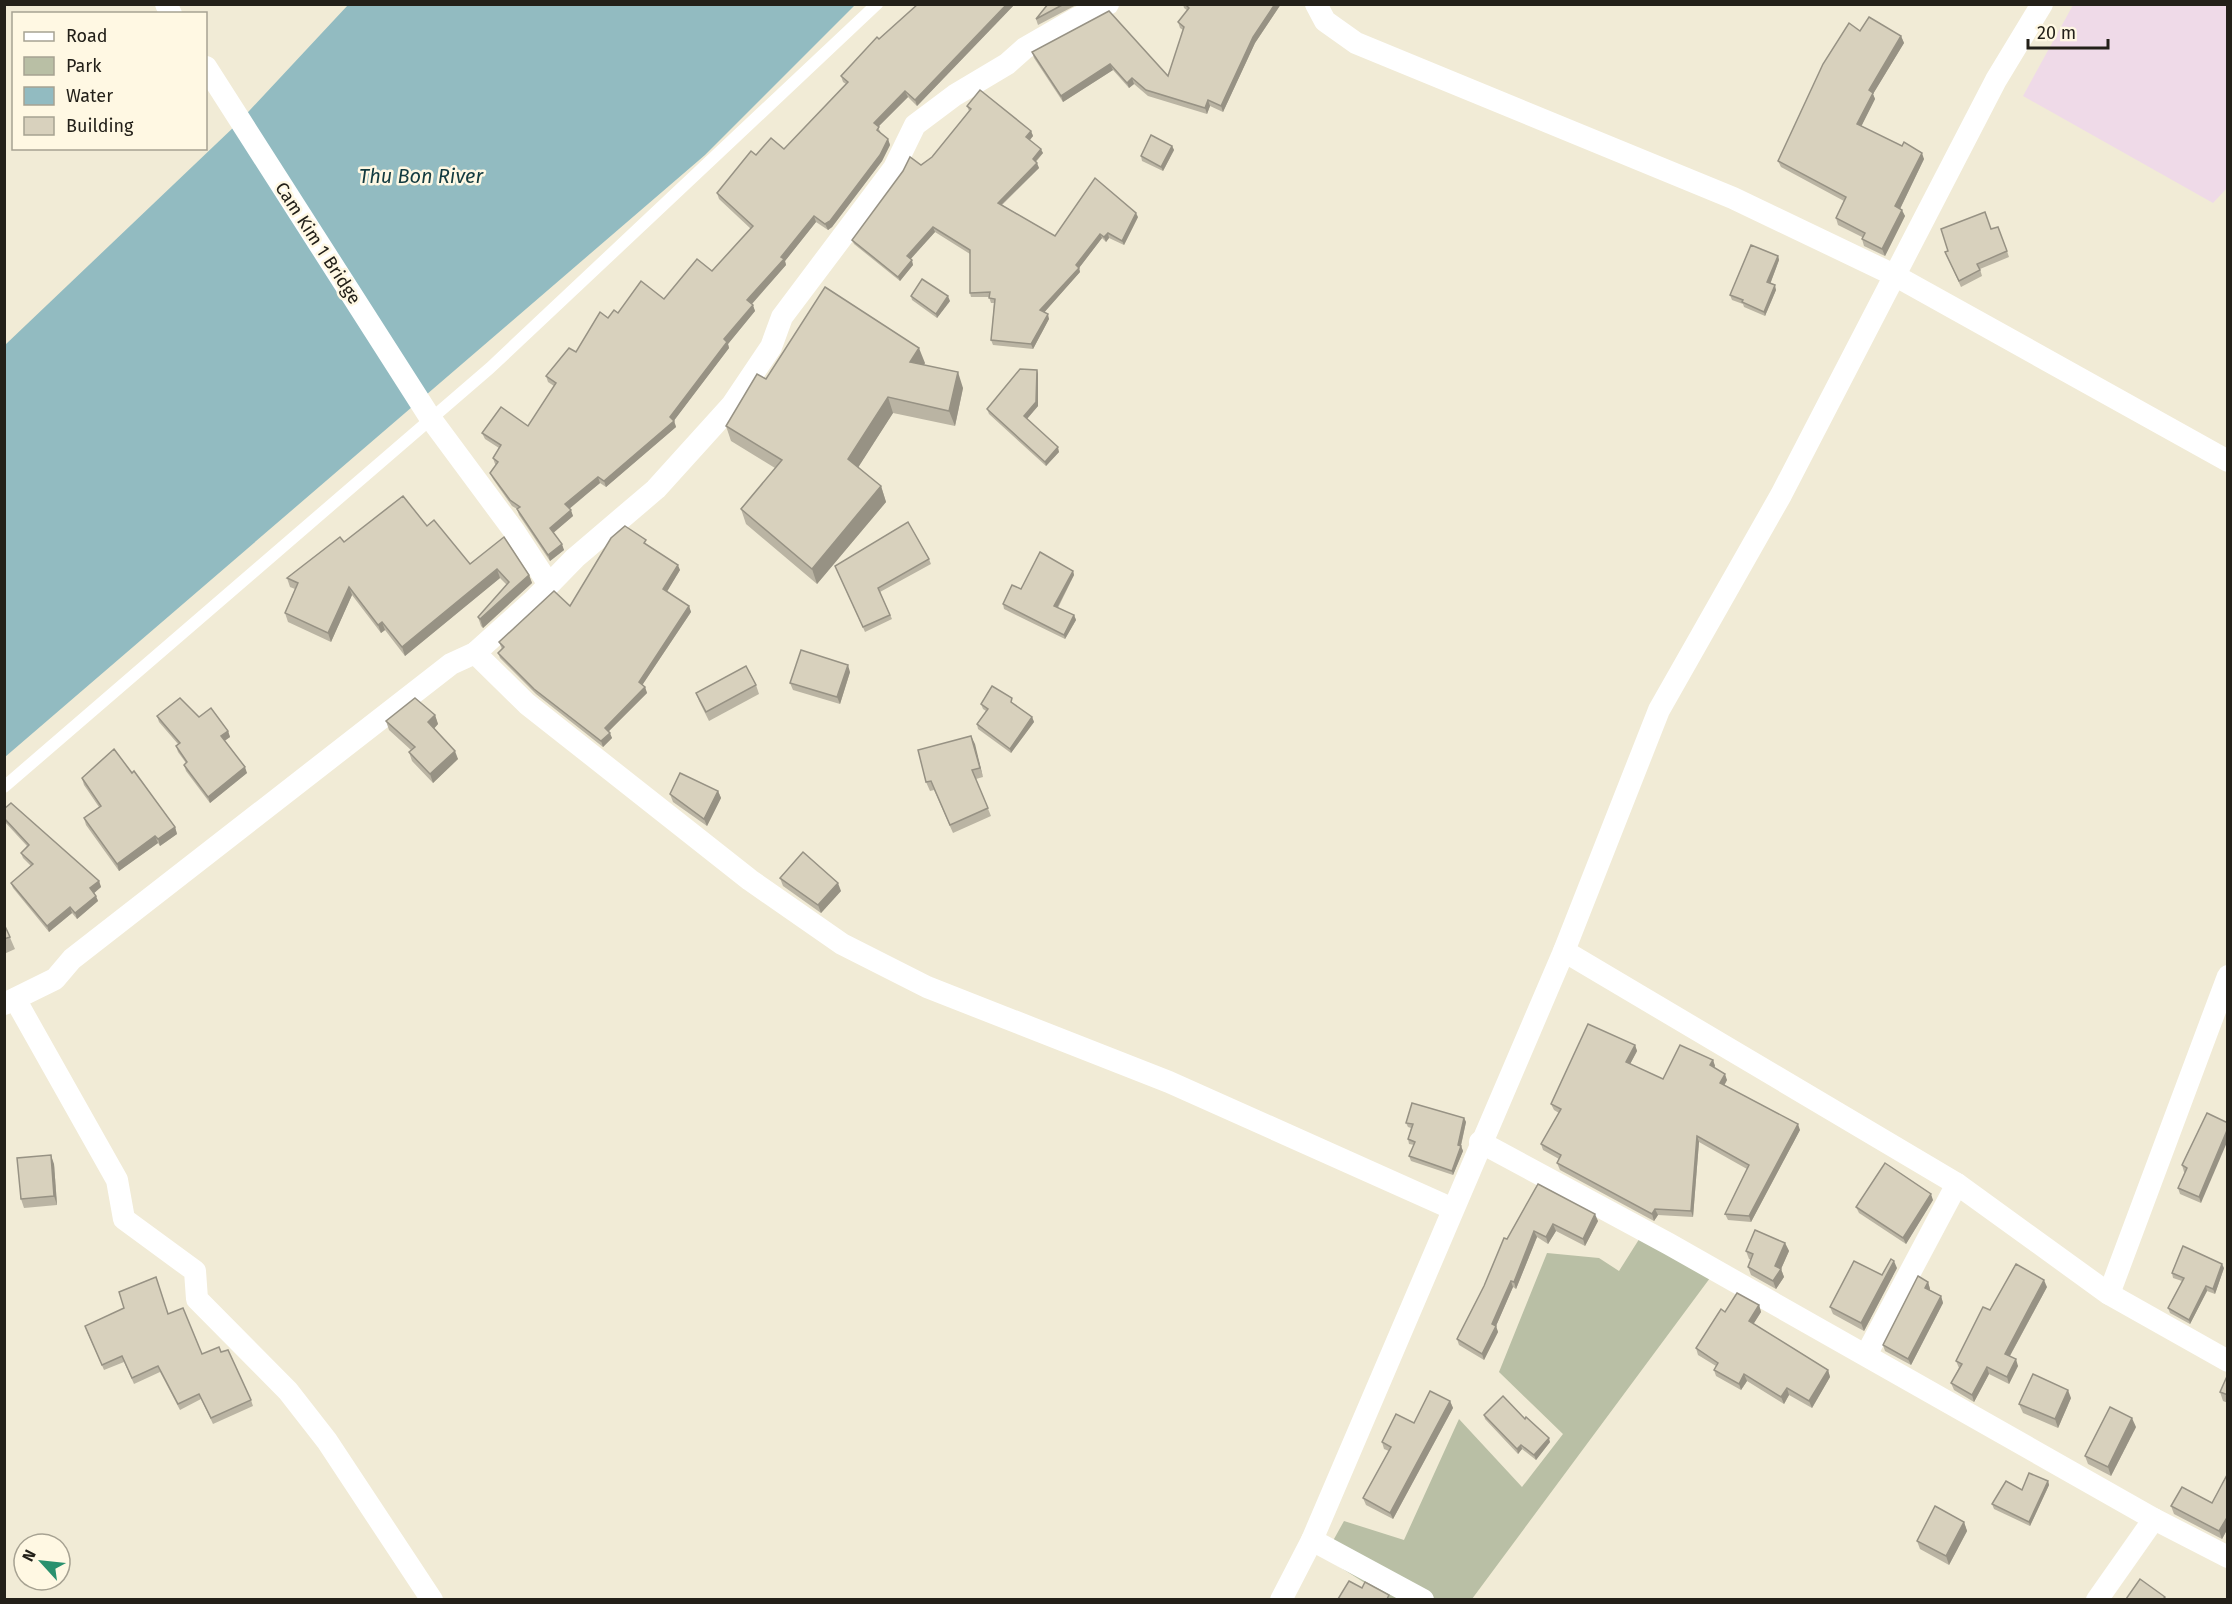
<svg xmlns="http://www.w3.org/2000/svg" width="2232" height="1604" viewBox="0 0 2232 1604" font-family="'Fira Sans',sans-serif">
  <style>
    .industrial { fill: #efdae8 }
    .green { fill: #b9bfa5 }
    .water { fill: #92bbc1 }
    .lines { fill: none; stroke-linecap: round; stroke-linejoin: round }
    .service { stroke: #fff; stroke-width: 12 }
    .minor { stroke: #fff; stroke-width: 22 }
    .wall { fill: #bab4a3 }
    .shaded-wall { fill: #979284 }
    .building { fill: #d8d1bd; stroke: #979284; stroke-width: 1.5 }
    .labels { text-anchor: middle; stroke-width: 5; stroke-linejoin: round; paint-order: stroke }
    .street-label { font-size: 18px; fill: #232019; stroke: #fff8e3 }
    .water-label { font-size: 20px; font-style: italic; fill: #133b40; stroke: #fff8e3 }
  </style>
  <rect width="100%" height="100%" fill="#f1ebd6"/>
  <path class="industrial" d="M2073,5H2227V188L2213,203L2023,96Z"/>
  <path class="green" d="M1643,1233L1710,1278L1472,1599H1390L1324,1557L1344,1521L1404,1540L1459,1419L1522,1487L1563,1434L1499,1372L1547,1253L1599,1258L1619,1271Z"/>
  <path class="water" d="M348,5H855L705,155L5,757V345L236,125Z"/>
  <g class="lines">
    <path class="service" d="M4,787L490,368L877,4"/>
    <g class="minor">
      <path d="M166,4L171,14"/>
      <path d="M1316,4L1325,21L1356,43L1733,198L1894,275L2228,461"/>
      <path d="M206,67L431,419L514,531L548,583"/>
      <path d="M475,653L527,704L750,880L842,944L927,987L1169,1082L1453,1209"/>
      <path d="M1564,951L1957,1184L2109,1294L2228,1361"/>
      <path d="M15,999L117,1180L124,1219L195,1271L197,1299L288,1391L327,1441L432,1600"/>
      <path d="M4,1004L55,979L72,959L451,664L475,653L534,600L575,558L656,489L732,405L771,347L782,317L894,168L915,125L955,95L1007,64L1025,48L1077,18L1108,4"/>
      <path d="M1480,1142L1669,1244L2154,1519L2228,1557"/>
      <path d="M2109,1294L2228,976"/>
      <path d="M1866,1355L1957,1184"/>
      <path d="M1312,1540L1423,1600"/>
      <path d="M1281,1600L1312,1540L1564,951L1659,710L1781,495L1996,80L2042,4"/>
      <path d="M2097,1600L2154,1519"/>
    </g>
  </g>
  <g class="wall">
    <path d="M918,4H1015L917,106L908,97L878,127L881,133L888,139L890,145L882,161L832,227L828,230L816,222L785,261L786,265L752,304L755,311L728,344L729,348L674,420L676,427L606,487L600,483L569,508L573,516L553,533L564,550L550,561L519,515L517,509L512,506L493,479L490,473L496,465L495,464L493,458L499,448L485,439L482,433L528,426L554,386L548,382L546,376L576,352L608,318L618,313L664,299L712,271L751,229L719,199L717,193L784,149L846,84L843,82L841,76L879,39Z"/>
    <path d="M1048,4H1078L1038,25L1036,19Z"/>
    <path d="M1183,4H1281L1255,43L1223,112L1210,106L1207,114L1148,96L1134,84L1129,88L1113,70L1063,102L1034,58L1032,52L1109,11L1168,76L1183,30L1180,28L1178,22L1188,11L1184,8Z"/>
    <path d="M1860,31L1901,36L1904,43L1873,94L1875,99L1861,126L1924,159L1900,209L1905,216L1885,256L1864,246L1862,239V237L1838,225L1836,218L1844,201L1781,167L1778,161Z"/>
    <path d="M967,106L1031,131L1033,136L1030,140L1043,153L1036,162L1039,168L1002,205L1055,236L1138,217L1124,245L1109,238L1106,242L1102,238L1079,268L1080,272L1044,312L1049,319L1033,349L993,345L991,340L994,303H991L989,297H971L970,293V254L935,232L910,259L913,265L900,281L854,244L852,240L921,165L932,157L969,111Z"/>
    <path d="M1172,146L1174,150L1163,171L1142,161L1141,156Z"/>
    <path d="M1991,229L2007,251L2009,257L1980,269L1982,276L1961,287L1945,252Z"/>
    <path d="M1778,256L1779,260L1770,284L1776,290L1765,316L1744,307L1743,304L1732,300L1730,295Z"/>
    <path d="M911,296L950,301L937,318L912,300Z"/>
    <path d="M925,363L924,365L963,388L955,426L893,413L858,467L881,486L886,502L817,584L746,524L741,509L775,468L731,441L726,426L766,379Z"/>
    <path d="M1037,370L1038,374V406L1027,419L1059,452L1046,466L989,414L987,409Z"/>
    <path d="M427,526L470,564L529,575L532,583L483,628L481,626L478,617L507,585L500,578L405,656L385,630L381,633L352,595L331,642L288,622L285,613L295,589L290,587L287,578L344,542Z"/>
    <path d="M648,546L680,570L666,592L689,606L691,612L642,685L645,687L647,693L608,732L612,738L603,747L536,694L500,658L498,653L502,649L499,642L570,606Z"/>
    <path d="M929,559L931,564L880,592L892,619L865,632L837,570Z"/>
    <path d="M1073,571L1074,575L1058,608L1074,615L1076,620L1065,639L1004,609L1003,604L1021,589Z"/>
    <path d="M850,672L840,704L793,690L790,683Z"/>
    <path d="M756,685L759,694L709,721L699,701L696,693Z"/>
    <path d="M1014,703L1013,704L1032,717L1034,722L1011,753L978,729L977,724L986,711L983,709L981,704Z"/>
    <path d="M435,715L438,724L434,728L458,759L433,783L412,761L409,752L411,750L389,730L386,721Z"/>
    <path d="M157,716L199,717L228,731L230,737L224,741L247,773L210,803L186,771L184,765L186,763L178,752L176,746L178,744L159,722Z"/>
    <path d="M971,736L983,777L976,779L991,816L953,833L934,790L930,791L926,782Z"/>
    <path d="M82,778L175,827L177,834L160,846L158,843L119,871L86,825L84,818L99,807L84,785Z"/>
    <path d="M718,791L721,798L707,826L673,802L670,794Z"/>
    <path d="M4,809L99,881L101,887L94,893L98,901L77,919L72,913L49,932L13,888L11,883L31,866L23,858L21,853L27,846L4,821Z"/>
    <path d="M780,878L841,891L821,913L783,886Z"/>
    <path d="M4,924L15,949L4,954Z"/>
    <path d="M1635,1045L1637,1051L1630,1064L1663,1079L1713,1060L1715,1066L1714,1068L1727,1080L1724,1086L1800,1130L1751,1222L1728,1220L1725,1214L1747,1169L1699,1142L1693,1217L1658,1215L1654,1221L1560,1170L1557,1163L1559,1159L1543,1150L1541,1144L1559,1113L1554,1110L1551,1104Z"/>
    <path d="M2207,1113L2201,1203L2180,1194L2178,1188L2185,1172H2184L2182,1165Z"/>
    <path d="M1464,1118L1466,1122L1461,1146L1463,1151L1453,1175L1411,1161L1409,1156L1414,1145L1409,1144L1408,1139L1411,1128L1408,1127L1406,1123Z"/>
    <path d="M54,1164L57,1205L24,1208L21,1199Z"/>
    <path d="M1538,1184L1598,1221L1585,1246L1556,1231L1548,1244L1537,1237L1516,1289L1513,1287L1496,1326L1498,1332L1484,1360L1459,1345L1457,1339L1484,1286L1507,1239Z"/>
    <path d="M1933,1200L1906,1244L1859,1213L1856,1207Z"/>
    <path d="M1785,1243L1789,1251L1781,1269L1784,1277L1776,1289L1751,1275L1748,1267L1751,1260L1749,1259L1746,1251Z"/>
    <path d="M1897,1268L1864,1331L1833,1314L1830,1307L1882,1275Z"/>
    <path d="M2224,1268L2215,1294L2207,1291L2190,1324L2170,1313L2168,1308L2182,1281L2173,1278L2172,1273Z"/>
    <path d="M1928,1282L1930,1289V1290L1941,1296L1943,1303L1911,1365L1885,1351L1883,1345Z"/>
    <path d="M2047,1287L2010,1356L2018,1366L2009,1384L1989,1374L1974,1402L1954,1390L1951,1383L1959,1368L1956,1361L1990,1310Z"/>
    <path d="M1759,1305L1761,1312L1753,1324L1828,1370L1830,1377L1812,1408L1789,1395L1784,1404L1747,1381L1741,1390L1716,1376L1714,1370L1716,1366L1698,1355L1696,1348L1725,1312Z"/>
    <path d="M168,1314L202,1354L221,1352L251,1400L253,1406L213,1424L201,1399L180,1410L160,1372L134,1384L124,1362L104,1370L87,1332Z"/>
    <path d="M2228,1374V1403L2223,1401L2220,1392Z"/>
    <path d="M2071,1398L2058,1428L2023,1413L2019,1404Z"/>
    <path d="M1450,1401L1453,1408L1393,1519L1366,1505L1363,1498L1389,1451L1384,1449L1382,1442Z"/>
    <path d="M1484,1415L1525,1419L1550,1442L1536,1460L1522,1449L1518,1454L1485,1419Z"/>
    <path d="M2136,1427L2111,1476L2088,1464L2085,1456Z"/>
    <path d="M2228,1473V1528L2222,1539L2174,1514L2171,1506L2212,1503Z"/>
    <path d="M2048,1481L2049,1485L2030,1526L1994,1509L1992,1504L2022,1490Z"/>
    <path d="M1964,1522L1967,1531L1949,1565L1920,1549L1917,1541Z"/>
  </g>
  <g class="shaded-wall">
    <path d="M1007,4H1015L917,106L915,100Z"/>
    <path d="M1275,4H1281L1255,43L1223,112L1221,106L1253,37Z"/>
    <path d="M1901,36L1904,43L1873,94L1875,99L1859,131L1857,124L1869,90Z"/>
    <path d="M1110,64L1113,70L1063,102L1061,96Z"/>
    <path d="M1132,78L1134,84L1129,88L1127,83Z"/>
    <path d="M905,91L908,97L876,129L874,123Z"/>
    <path d="M1208,100L1210,106L1207,114L1205,108Z"/>
    <path d="M1031,131L1033,136L1028,142L1026,137Z"/>
    <path d="M888,139L890,145L882,161L832,227L828,230L825,224Z"/>
    <path d="M1172,146L1174,150L1163,171L1161,167Z"/>
    <path d="M1041,149L1043,153L1034,163L1033,159Z"/>
    <path d="M1922,153L1924,159L1898,213L1895,206Z"/>
    <path d="M1037,163L1039,168L999,207L998,203Z"/>
    <path d="M1902,210L1905,216L1885,256L1882,249Z"/>
    <path d="M1136,213L1138,217L1124,245L1122,241Z"/>
    <path d="M814,216L816,222L785,261L786,265L750,306L747,300Z"/>
    <path d="M933,227L935,232L909,261L907,256Z"/>
    <path d="M1108,233L1109,238L1106,242L1104,237Z"/>
    <path d="M1100,234L1102,238L1079,268L1080,272L1042,315L1040,310Z"/>
    <path d="M1778,256L1779,260L1769,287L1767,282Z"/>
    <path d="M912,260L913,265L900,281L898,277Z"/>
    <path d="M1775,285L1776,290L1765,316L1764,312Z"/>
    <path d="M948,296L950,301L937,318L936,314Z"/>
    <path d="M753,305L755,311L728,344L729,348L673,422L674,421L676,427L606,487L604,481L670,417L724,339Z"/>
    <path d="M1048,314L1049,319L1033,349L1031,344Z"/>
    <path d="M919,348L925,363L916,377L910,362Z"/>
    <path d="M1037,370L1038,374V406L1026,420L1024,416Z"/>
    <path d="M958,372L963,388L955,426L949,411Z"/>
    <path d="M888,397L893,413L854,474L848,459Z"/>
    <path d="M1058,447L1059,452L1046,466L1045,462Z"/>
    <path d="M598,477L600,483L568,510L565,504Z"/>
    <path d="M881,486L886,502L817,584L812,569Z"/>
    <path d="M571,510L573,516L552,534L550,528Z"/>
    <path d="M562,544L564,550L550,561L548,555Z"/>
    <path d="M678,565L680,570L665,595L663,589Z"/>
    <path d="M497,569L500,578L405,656L402,647Z"/>
    <path d="M1073,571L1074,575L1056,610L1054,606Z"/>
    <path d="M529,575L532,583L483,628L480,619Z"/>
    <path d="M349,587L352,595L331,642L328,633Z"/>
    <path d="M689,606L691,612L641,687L639,682Z"/>
    <path d="M1074,615L1076,620L1065,639L1064,635Z"/>
    <path d="M382,622L385,630L381,633L378,625Z"/>
    <path d="M848,665L850,672L840,704L837,697Z"/>
    <path d="M645,687L647,693L607,733L605,728Z"/>
    <path d="M435,715L438,724L432,731L428,722Z"/>
    <path d="M1032,717L1034,722L1011,753L1010,749Z"/>
    <path d="M228,731L230,737L223,742L221,736Z"/>
    <path d="M610,733L612,738L603,747L601,741Z"/>
    <path d="M971,736L975,744L983,777L980,768Z"/>
    <path d="M455,751L458,759L433,783L430,774Z"/>
    <path d="M245,767L247,773L210,803L208,797Z"/>
    <path d="M718,791L721,798L707,826L704,819Z"/>
    <path d="M175,827L177,834L160,846L158,839Z"/>
    <path d="M155,836L158,843L119,871L117,864Z"/>
    <path d="M99,881L101,887L93,894L90,888Z"/>
    <path d="M838,883L841,891L821,913L818,905Z"/>
    <path d="M96,896L98,901L77,919L75,913Z"/>
    <path d="M70,907L72,913L49,932L47,926Z"/>
    <path d="M1635,1045L1637,1051L1628,1068L1626,1062Z"/>
    <path d="M1713,1060L1715,1066L1712,1071L1710,1065Z"/>
    <path d="M1725,1074L1727,1080L1722,1089L1720,1083Z"/>
    <path d="M1464,1118L1466,1122L1460,1149L1461,1146L1463,1151L1453,1175L1452,1171Z"/>
    <path d="M1798,1124L1800,1130L1751,1222L1749,1216Z"/>
    <path d="M2228,1128V1140L2201,1203L2199,1197Z"/>
    <path d="M1697,1136L1699,1142L1693,1217L1691,1211Z"/>
    <path d="M51,1155L54,1164L57,1205L54,1196Z"/>
    <path d="M1931,1194L1933,1200L1906,1244L1903,1238Z"/>
    <path d="M1655,1209L1658,1215L1654,1221L1652,1214Z"/>
    <path d="M1595,1214L1598,1221L1585,1246L1583,1239Z"/>
    <path d="M1553,1224L1556,1231L1548,1244L1546,1237Z"/>
    <path d="M1534,1231L1537,1237L1516,1289L1514,1282Z"/>
    <path d="M1785,1243L1789,1251L1781,1269L1784,1277L1776,1289L1773,1281L1775,1266Z"/>
    <path d="M1894,1261L1897,1268L1864,1331L1861,1323Z"/>
    <path d="M2222,1264L2224,1268L2215,1294L2213,1289Z"/>
    <path d="M2044,1280L2047,1287L2007,1361L2005,1354Z"/>
    <path d="M1511,1281L1513,1287L1496,1326L1498,1332L1484,1360L1482,1354L1492,1324Z"/>
    <path d="M1928,1282L1930,1289L1928,1295L1925,1288Z"/>
    <path d="M2206,1286L2207,1291L2190,1324L2189,1320Z"/>
    <path d="M1941,1296L1943,1303L1911,1365L1908,1359Z"/>
    <path d="M1759,1305L1761,1312L1751,1328L1749,1321Z"/>
    <path d="M2016,1359L2018,1366L2009,1384L2007,1377Z"/>
    <path d="M1987,1367L1989,1374L1974,1402L1972,1395Z"/>
    <path d="M1828,1370L1830,1377L1812,1408L1809,1401Z"/>
    <path d="M1744,1374L1747,1381L1741,1390L1739,1384Z"/>
    <path d="M1787,1388L1789,1395L1784,1404L1781,1397Z"/>
    <path d="M2068,1390L2071,1398L2058,1428L2055,1419Z"/>
    <path d="M1450,1401L1453,1408L1393,1519L1390,1513Z"/>
    <path d="M2132,1418L2136,1427L2111,1476L2108,1467Z"/>
    <path d="M1549,1438L1550,1442L1536,1460L1534,1455Z"/>
    <path d="M1521,1445L1522,1449L1518,1454L1517,1449Z"/>
    <path d="M2048,1481L2049,1485L2030,1526L2029,1522Z"/>
    <path d="M2228,1516V1528L2222,1539L2219,1531Z"/>
    <path d="M1964,1522L1967,1531L1949,1565L1946,1556Z"/>
  </g>
  <g class="building">
    <path d="M918,4H1007L915,100L905,91L874,123L879,127L877,130L888,139L880,155L830,221L825,224L814,216L781,257L784,259L747,300L753,305L724,339L727,342L670,417L674,421L604,481L598,477L565,504L571,510L550,528L562,544L548,555L517,509L520,507L510,500L490,473L498,462L493,458L501,445L482,433L501,407L528,426L556,383L546,376L569,348L576,352L600,312L608,318L614,310L618,313L641,281L664,299L697,259L712,271L753,226L717,193L751,151L756,155L771,138L784,149L848,82L841,76L877,37L879,39Z"/>
    <path d="M1048,4H1064L1036,19Z"/>
    <path d="M1185,4H1275L1253,37L1221,106L1208,100L1205,108L1146,90L1132,78L1127,83L1110,64L1061,96L1032,52L1109,11L1168,76L1184,27L1178,22L1189,8Z"/>
    <path d="M1869,17L1901,36L1869,90L1873,93L1857,124L1902,146L1904,142L1922,153L1895,206L1902,210L1882,249L1862,239L1865,233L1836,218L1846,197L1778,161L1823,64L1849,23L1860,31Z"/>
    <path d="M980,90L1031,131L1026,137L1041,149L1033,159L1037,163L998,203L1055,236L1095,178L1136,213L1122,241L1108,233L1104,237L1100,234L1076,265L1079,268L1040,310L1048,314L1031,344L991,340L995,299L989,298L990,292L970,293V250L933,227L907,256L912,260L898,277L852,240L903,171L910,157L921,165L932,157L971,109L967,106Z"/>
    <path d="M1151,135L1172,146L1161,167L1141,156Z"/>
    <path d="M1985,212L1991,229L1998,227L2007,251L1977,264L1980,270L1959,281L1945,252L1948,251L1941,229Z"/>
    <path d="M1751,245L1778,256L1767,282L1775,285L1764,312L1742,302L1743,300L1730,295Z"/>
    <path d="M922,279L948,296L936,314L911,296Z"/>
    <path d="M825,287L919,348L910,362L958,372L949,411L888,397L848,459L881,486L812,569L741,509L782,460L726,426L757,374L766,379Z"/>
    <path d="M1020,369L1037,370L1036,402L1024,416L1058,447L1045,462L987,409Z"/>
    <path d="M403,496L427,526L434,520L470,564L504,537L529,575L480,619L478,617L509,582L497,569L402,647L382,622L378,625L349,587L328,633L285,613L298,583L287,578L340,537L344,542Z"/>
    <path d="M908,522L929,559L878,588L890,615L863,627L835,566Z"/>
    <path d="M625,526L646,540L644,543L678,565L663,589L689,606L639,682L645,687L605,728L610,733L601,741L534,689L498,653L504,647L499,642L554,591L570,606L611,538Z"/>
    <path d="M1040,552L1073,571L1054,606L1074,615L1064,635L1003,604L1012,585L1021,589Z"/>
    <path d="M801,650L848,665L837,697L790,683Z"/>
    <path d="M746,666L756,685L706,712L696,693Z"/>
    <path d="M992,686L1012,698L1011,702L1032,717L1010,749L977,724L988,709L981,704Z"/>
    <path d="M180,698L199,717L211,708L228,731L221,736L245,767L208,797L184,765L187,762L176,746L180,743L157,716Z"/>
    <path d="M415,698L435,715L428,722L455,751L430,774L409,752L415,747L386,721Z"/>
    <path d="M971,736L980,768L972,770L988,808L950,825L931,781L926,782L918,750Z"/>
    <path d="M114,749L132,773L134,771L175,827L158,839L155,836L117,864L84,818L101,806L82,778Z"/>
    <path d="M680,773L718,791L704,819L670,794Z"/>
    <path d="M11,803L99,881L90,888L96,896L75,913L70,907L47,926L11,883L33,864L21,853L29,845L4,818V809Z"/>
    <path d="M803,852L838,883L818,905L780,878Z"/>
    <path d="M4,924L10,937L4,939Z"/>
    <path d="M1588,1024L1635,1045L1626,1062L1663,1079L1680,1045L1713,1060L1710,1065L1725,1074L1720,1083L1798,1124L1749,1216L1725,1214L1749,1165L1697,1136L1691,1211L1655,1209L1652,1214L1557,1163L1561,1155L1541,1144L1561,1109L1551,1104Z"/>
    <path d="M1412,1103L1464,1118L1458,1145L1461,1146L1452,1171L1409,1156L1415,1142L1408,1139L1413,1124L1406,1123Z"/>
    <path d="M2207,1113L2228,1123V1128L2199,1197L2178,1188L2187,1168L2182,1165Z"/>
    <path d="M51,1155L54,1196L21,1199L17,1158Z"/>
    <path d="M1885,1163L1931,1194L1903,1238L1856,1207Z"/>
    <path d="M1538,1184L1595,1214L1583,1239L1553,1224L1546,1237L1534,1231L1514,1282L1511,1281L1492,1324L1496,1326L1482,1354L1457,1339L1484,1286L1504,1238L1507,1239Z"/>
    <path d="M1755,1230L1785,1243L1775,1266L1781,1269L1773,1281L1748,1267L1753,1254L1746,1251Z"/>
    <path d="M2183,1246L2222,1264L2213,1289L2206,1286L2189,1320L2168,1308L2184,1278L2172,1273Z"/>
    <path d="M1891,1259L1894,1261L1861,1323L1830,1307L1854,1261L1882,1275Z"/>
    <path d="M2016,1264L2044,1280L2005,1354L2016,1359L2007,1377L1987,1367L1972,1395L1951,1383L1962,1364L1956,1361L1983,1307L1990,1310Z"/>
    <path d="M1918,1276L1928,1282L1925,1288L1941,1296L1908,1359L1883,1345Z"/>
    <path d="M156,1277L168,1314L183,1308L202,1354L219,1347L221,1352L228,1350L251,1400L211,1418L199,1394L178,1404L158,1366L132,1378L122,1356L102,1365L85,1326L124,1308L119,1292Z"/>
    <path d="M1737,1293L1759,1305L1749,1321L1828,1370L1809,1401L1787,1388L1781,1397L1744,1374L1739,1384L1714,1370L1718,1363L1696,1348L1721,1309L1725,1312Z"/>
    <path d="M2033,1374L2068,1390L2055,1419L2019,1404Z"/>
    <path d="M2228,1374V1395L2220,1392Z"/>
    <path d="M1430,1391L1450,1401L1390,1513L1363,1498L1391,1447L1382,1442L1396,1414L1414,1423Z"/>
    <path d="M1503,1396L1525,1419L1526,1417L1549,1438L1534,1455L1521,1445L1517,1449L1484,1415Z"/>
    <path d="M2110,1407L2132,1418L2108,1467L2085,1456Z"/>
    <path d="M2029,1473L2048,1481L2029,1522L1992,1504L2006,1481L2022,1490Z"/>
    <path d="M2228,1473V1516L2219,1531L2171,1506L2182,1487L2212,1503Z"/>
    <path d="M1935,1506L1964,1522L1946,1556L1917,1541Z"/>
    <path d="M2140,1579L2165,1597L2163,1599H2126Z"/>
    <path d="M1349,1581L1362,1588L1365,1582L1389,1595L1387,1599H1338Z"/>
  </g>
  <g class="labels">
    <g class="street-label">
      <text transform="translate(318 243) rotate(57)" y="6">Cam Kim 1 Bridge</text>
    </g>
    <g class="water-label">
      <text x="421" y="183">Thu Bon River</text>
    </g>
  </g>
  <rect width="2232" height="1604" fill="none" stroke="#232019" stroke-width="12"/>
  <rect x="12" y="12" width="195" height="138" fill="#fff8e3" stroke="#a7a292" stroke-width="1.5"/>
  <rect x="24" y="32" width="30" height="9" fill="#ffffff" stroke="#a7a292" stroke-width="1.5"/>
  <text x="66" y="42" font-size="18" fill="#232019">Road</text>
  <rect x="24" y="57" width="30" height="18" fill="#b9bfa5" stroke="#a7a292" stroke-width="1.5"/>
  <text x="66" y="72" font-size="18" fill="#232019">Park</text>
  <rect x="24" y="87" width="30" height="18" fill="#92bbc1" stroke="#a7a292" stroke-width="1.5"/>
  <text x="66" y="102" font-size="18" fill="#232019">Water</text>
  <rect x="24" y="117" width="30" height="18" fill="#d8d1bd" stroke="#a7a292" stroke-width="1.5"/>
  <text x="66" y="132" font-size="18" fill="#232019">Building</text>
  <g transform="translate(42 1562) rotate(297)"><circle r="28" fill="#fff8e3" stroke="#a7a292" stroke-width="1.5"/>
  <path d="M0-4.5L10 22L0 15L-10 22Z" fill="#2a916e"/>
  <text y="-9" font-size="16" font-weight="bold" text-anchor="middle" fill="#232019">N</text>
  </g>
  <path d="M2028 39v9h80v-9" fill="none" stroke="#232019" stroke-width="3"/>
  <text x="2037" y="39" font-size="18" fill="#232019" stroke="#fff8e3" stroke-width="4.5" paint-order="stroke">20 m</text>
</svg>
